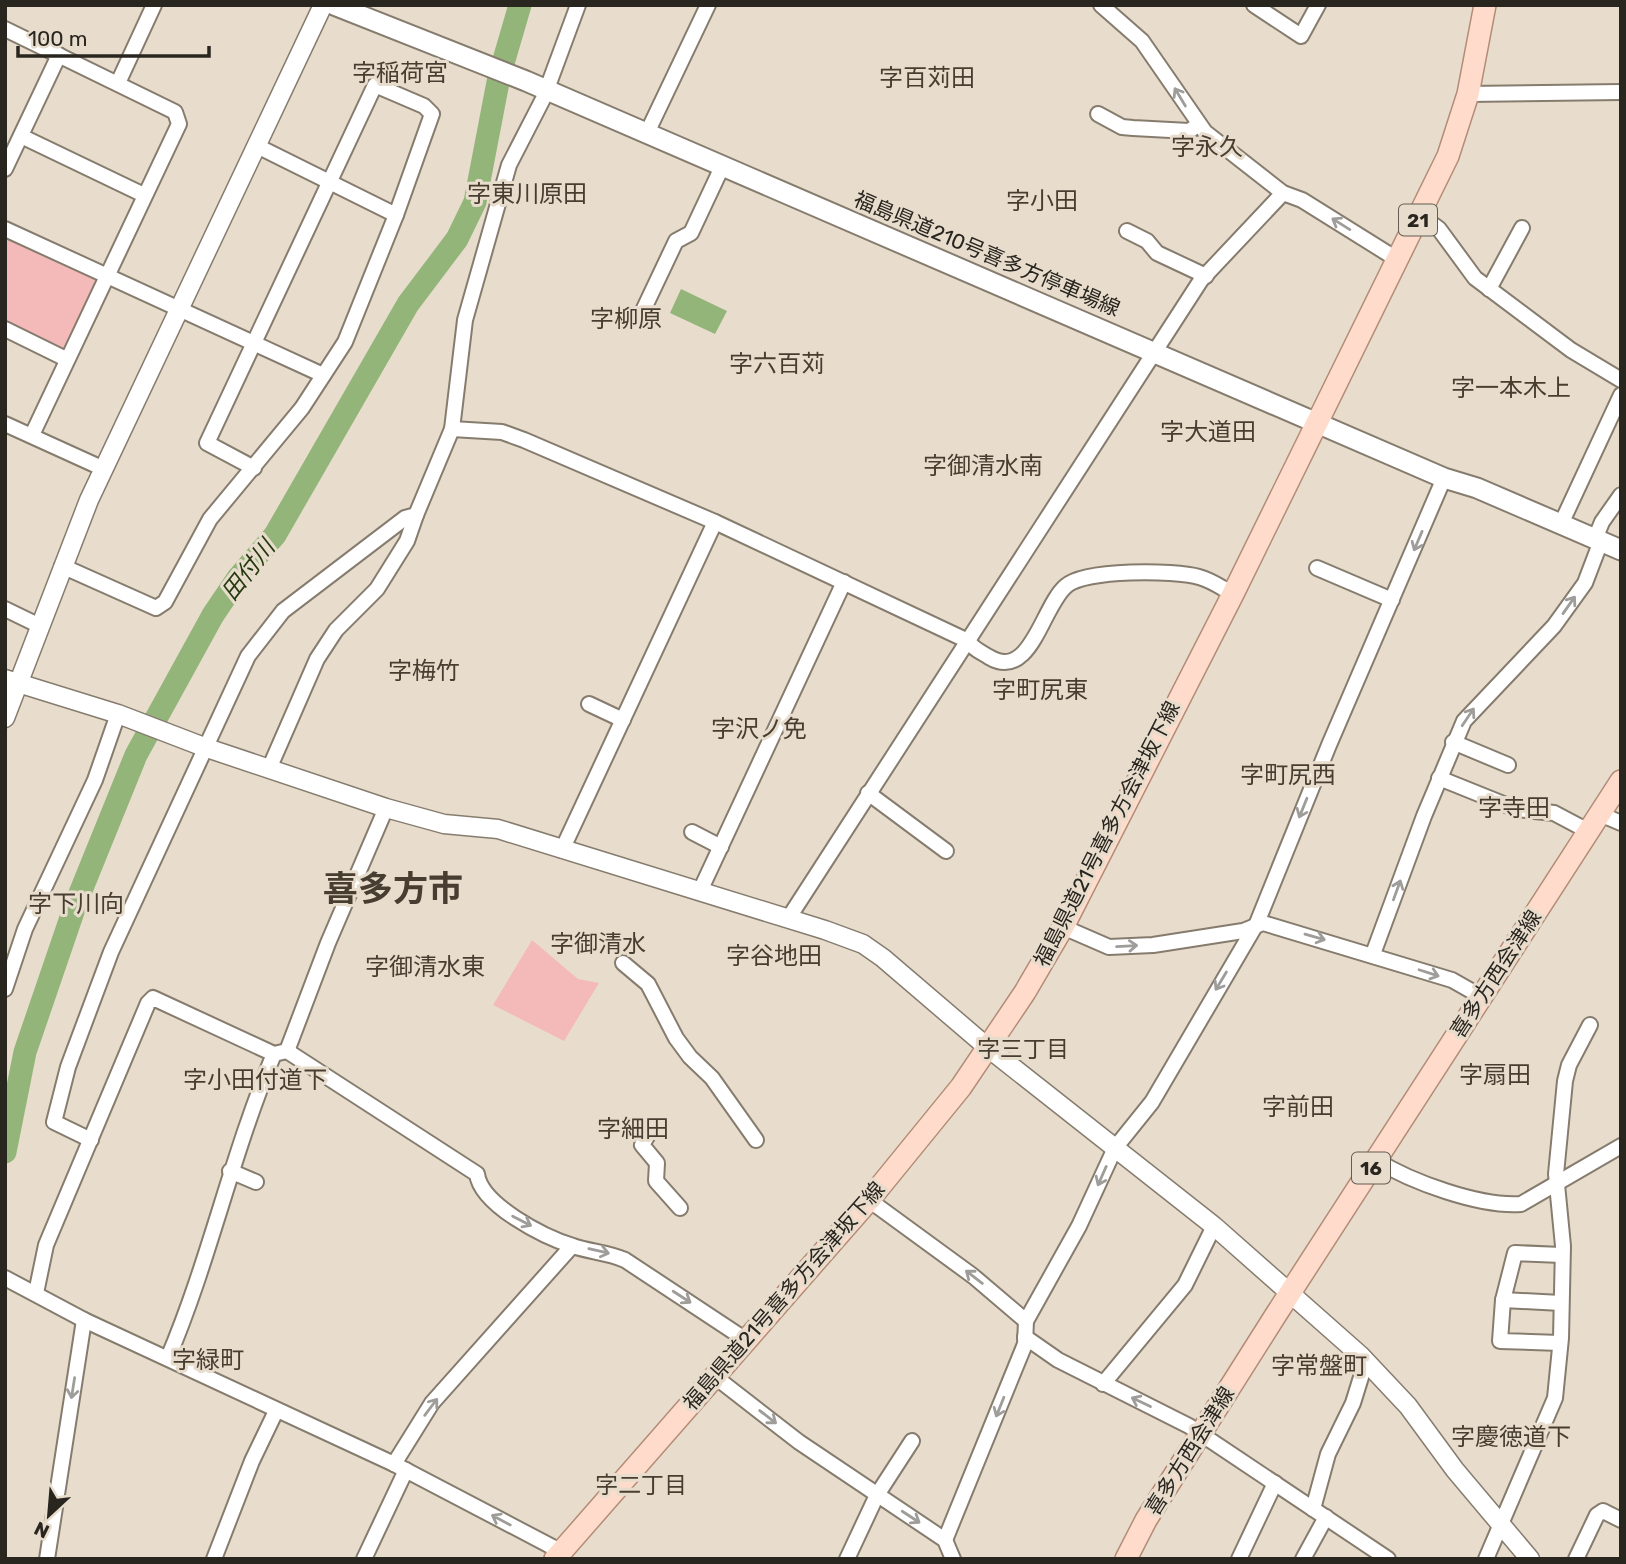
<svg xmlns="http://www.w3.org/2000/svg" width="1626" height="1564" viewBox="0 0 1626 1564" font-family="Rubik,'Noto Sans JP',sans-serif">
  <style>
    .green { fill: #f4baba }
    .water { fill: #94b57a }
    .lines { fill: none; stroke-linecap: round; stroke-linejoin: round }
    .river { stroke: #94b57a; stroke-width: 23 }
    .minor-casing { stroke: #867c6e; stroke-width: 18 }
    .tertiary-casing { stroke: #867c6e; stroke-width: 21 }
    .secondary-casing { stroke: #867c6e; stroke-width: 23 }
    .primary-casing { stroke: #b38c77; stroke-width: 24 }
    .minor { stroke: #fff; stroke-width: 14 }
    .tertiary { stroke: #fff; stroke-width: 18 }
    .secondary { stroke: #fff; stroke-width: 19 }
    .primary { stroke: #fedbca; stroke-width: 21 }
    .oneway { stroke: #9f9d9a }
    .labels { text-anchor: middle; stroke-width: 6; stroke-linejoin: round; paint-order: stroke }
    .shield { fill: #e8ddcd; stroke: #625c53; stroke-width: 2 }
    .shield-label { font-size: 19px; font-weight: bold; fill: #29251f }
    .street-label { font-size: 21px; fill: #29251f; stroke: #e8ddcd }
    .water-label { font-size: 23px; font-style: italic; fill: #24390e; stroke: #e8ddcd }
    .neighbourhood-label { font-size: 23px; fill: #473e31; stroke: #e8ddcd }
    .quarter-label { font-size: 24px; fill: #473e31; stroke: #e8ddcd }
    .town-label { font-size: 35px; font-weight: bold; fill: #473e31; stroke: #e8ddcd }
  </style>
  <rect width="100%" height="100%" fill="#e8ddcd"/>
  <g class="green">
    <path d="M5,238L96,280L64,350L5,322Z"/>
    <path d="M532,940L578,979L599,983L564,1041L493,1005Z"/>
  </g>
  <path class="water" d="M681,289L727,311L715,334L670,313Z"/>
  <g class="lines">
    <path class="river" d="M5,1152L25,1052L76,903L136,755L213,615L238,578L275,535L408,304L457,239L475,202L499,77L520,5"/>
    <g class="minor-casing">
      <g id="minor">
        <path d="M1101,5L1142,41L1205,132L1283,193L1302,200L1398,260"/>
        <path d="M1254,5L1301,36L1318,5"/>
        <path d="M5,29L175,112L179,124L32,435"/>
        <path d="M118,83L154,5"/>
        <path d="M1468,94L1621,92"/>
        <path d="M1098,114L1122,127L1133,128L1189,131L1198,125"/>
        <path d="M646,135L708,5"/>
        <path d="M21,136L144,195"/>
        <path d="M5,169L59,55"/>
        <path d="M1420,215L1439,229L1475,278L1571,350L1621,380"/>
        <path d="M5,229L323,375"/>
        <path d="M1127,231L1147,241L1157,253L1206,276"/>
        <path d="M1489,289L1522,228"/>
        <path d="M640,317L676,241L691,233L722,167"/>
        <path d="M5,329L66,359"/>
        <path d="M5,424L104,469"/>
        <path d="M452,429L502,432L524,440L715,522L968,641C973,649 981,652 989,657C1031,682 1042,606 1066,586C1085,569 1174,570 1199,577C1211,580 1222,588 1233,594"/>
        <path d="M254,468L207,443L375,85L424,106L432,114L396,215"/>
        <path d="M1561,524L1621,395"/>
        <path d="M1595,539L1602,522L1621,495"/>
        <path d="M62,566L156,608L165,602L210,519L302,408L345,342L396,215L259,147"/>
        <path d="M1317,568L1392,600"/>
        <path d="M5,609L40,626"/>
        <path d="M589,704L623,720"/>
        <path d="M1453,742L1508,765"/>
        <path d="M269,769L317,659L336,630L377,589L407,541L416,515"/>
        <path d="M1439,778L1516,809L1554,813L1588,831"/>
        <path d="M868,793L946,851"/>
        <path d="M1600,814L1621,823"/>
        <path d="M692,832L721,847"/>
        <path d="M562,850L715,522"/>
        <path d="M700,891L844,582"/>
        <path d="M788,919L1201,280L1283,193"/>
        <path d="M1063,927L1109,947L1153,945L1243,931L1263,923L1452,980L1482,997"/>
        <path d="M1373,954L1424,816L1464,721L1554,626L1585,583L1601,541"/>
        <path d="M623,963L648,984L676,1038L690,1057L712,1078L756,1140"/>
        <path d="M5,989L25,929L95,780L118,714"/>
        <path d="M287,1051L328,943L386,808"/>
        <path d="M652,1128L642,1145L657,1163L656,1181L680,1208"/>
        <path d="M91,1140L54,1122L68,1067L111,952L248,656L283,611L405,518L416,515L452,429L465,320L509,165L544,97L578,5"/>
        <path d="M1376,1160C1411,1182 1480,1207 1521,1204L1621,1146"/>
        <path d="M230,1171L256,1182"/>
        <path d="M869,1200L973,1276L1026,1321"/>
        <path d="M5,1278L84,1320L394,1464L562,1552"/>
        <path d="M36,1293L46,1245L148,1003L153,998L274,1054L287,1051L477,1174C481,1205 544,1237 573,1246C590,1252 607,1252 625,1260L746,1340"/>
        <path d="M1503,1300L1561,1303"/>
        <path d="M1025,1337L1058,1360L1189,1426L1388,1559"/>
        <path d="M1560,1343L1500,1341L1503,1300L1515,1253L1562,1255"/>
        <path d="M168,1358C210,1259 232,1153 274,1054"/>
        <path d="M714,1376L799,1442L945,1540L953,1559"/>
        <path d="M1103,1384L1185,1285L1214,1226"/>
        <path d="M394,1464L432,1403L572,1246"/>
        <path d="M1313,1509L1328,1454L1353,1403L1366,1361"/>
        <path d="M945,1540L1025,1344L1026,1321L1079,1226L1115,1148L1152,1102L1257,923L1329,745L1444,478"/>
        <path d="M47,1559L84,1320"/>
        <path d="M214,1559L252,1461L276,1411"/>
        <path d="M364,1559L406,1470"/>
        <path d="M847,1559L877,1495L912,1441"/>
        <path d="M1239,1559L1275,1483"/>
        <path d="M1303,1559L1326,1517"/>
        <path d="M1486,1559L1555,1398L1561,1338L1563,1246L1556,1174L1565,1081L1569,1065L1590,1025"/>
        <path d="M1576,1559L1597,1515L1603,1511L1621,1520"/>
      </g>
    </g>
    <g class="tertiary-casing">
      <g id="tertiary">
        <path d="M5,679L118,714L204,747L386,808L444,824L498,829L825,930L863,944L883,958L987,1047L1214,1226L1360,1355L1408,1406L1455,1470L1530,1559"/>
        <path d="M5,718L89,500L323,5"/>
      </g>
    </g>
    <g class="secondary-casing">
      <path id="secondary" d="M334,5L526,81L1444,478L1477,488L1621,550"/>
    </g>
    <g class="primary-casing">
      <g id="primary">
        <path d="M555,1559L869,1200L961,1087L1025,992L1063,927L1233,594L1448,156L1468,94L1485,5"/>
        <path d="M1126,1559L1146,1520L1277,1313L1621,781"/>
      </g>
    </g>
    <use href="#minor" class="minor"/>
    <use href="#tertiary" class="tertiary"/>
    <use href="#secondary" class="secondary"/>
    <use href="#primary" class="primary"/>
  </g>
  <defs><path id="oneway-shaft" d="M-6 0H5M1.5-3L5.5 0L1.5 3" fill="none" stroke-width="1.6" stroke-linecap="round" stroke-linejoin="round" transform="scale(1.75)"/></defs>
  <g class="oneway">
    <use href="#oneway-shaft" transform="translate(1180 97) rotate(-121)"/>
    <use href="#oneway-shaft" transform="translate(1341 224) rotate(-148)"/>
    <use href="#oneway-shaft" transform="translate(1418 541) rotate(113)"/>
    <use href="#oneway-shaft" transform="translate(1569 605) rotate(-55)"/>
    <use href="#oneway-shaft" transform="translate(1468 717) rotate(-56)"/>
    <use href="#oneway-shaft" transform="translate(1303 808) rotate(112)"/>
    <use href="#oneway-shaft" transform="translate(1397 890) rotate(-70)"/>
    <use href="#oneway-shaft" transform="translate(1315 937) rotate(16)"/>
    <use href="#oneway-shaft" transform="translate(1127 946) rotate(-3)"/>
    <use href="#oneway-shaft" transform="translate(1429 973) rotate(18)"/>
    <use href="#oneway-shaft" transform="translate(1221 981) rotate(121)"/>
    <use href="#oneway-shaft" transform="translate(1102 1176) rotate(114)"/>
    <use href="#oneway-shaft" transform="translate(522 1221) rotate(27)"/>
    <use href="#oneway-shaft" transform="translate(599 1251) rotate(13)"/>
    <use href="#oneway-shaft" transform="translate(974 1277) rotate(-142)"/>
    <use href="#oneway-shaft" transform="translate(682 1297) rotate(33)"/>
    <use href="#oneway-shaft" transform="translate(73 1388) rotate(99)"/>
    <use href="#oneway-shaft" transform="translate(1141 1402) rotate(-154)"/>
    <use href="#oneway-shaft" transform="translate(431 1407) rotate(-53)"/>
    <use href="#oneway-shaft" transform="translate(1000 1407) rotate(112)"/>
    <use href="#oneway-shaft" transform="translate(768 1417) rotate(38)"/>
    <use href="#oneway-shaft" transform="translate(911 1517) rotate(33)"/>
    <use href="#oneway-shaft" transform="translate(501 1520) rotate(-152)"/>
  </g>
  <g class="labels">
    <g class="shield">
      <rect x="1399" y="204.5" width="38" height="31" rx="5"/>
      <rect x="1352" y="1152.5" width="38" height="31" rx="5"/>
    </g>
    <g class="shield-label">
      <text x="1418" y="227">21</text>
      <text x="1371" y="1175">16</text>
    </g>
    <g class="street-label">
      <text transform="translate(987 254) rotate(23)" y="7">福島県道210号喜多方停車場線</text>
      <text transform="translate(1107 834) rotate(-63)" y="7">福島県道21号喜多方会津坂下線</text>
      <text transform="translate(1496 974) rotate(-57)" y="7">喜多方西会津線</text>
      <text transform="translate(784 1296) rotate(-49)" y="7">福島県道21号喜多方会津坂下線</text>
      <text transform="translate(1190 1451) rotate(-58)" y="7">喜多方西会津線</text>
    </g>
    <g class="water-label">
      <text transform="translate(248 570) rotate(-52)" y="8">田付川</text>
    </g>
    <g class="neighbourhood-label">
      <text x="1023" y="1057">字三丁目</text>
      <text x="641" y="1493">字二丁目</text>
    </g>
    <g class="quarter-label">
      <text x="400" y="81">字稲荷宮</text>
      <text x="927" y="86">字百苅田</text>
      <text x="1207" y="155">字永久</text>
      <text x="527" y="202">字東川原田</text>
      <text x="1042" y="209">字小田</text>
      <text x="626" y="327">字柳原</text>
      <text x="777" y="372">字六百苅</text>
      <text x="1511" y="396">字一本木上</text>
      <text x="1208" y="440">字大道田</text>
      <text x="983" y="474">字御清水南</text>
      <text x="424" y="679">字梅竹</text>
      <text x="1040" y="698">字町尻東</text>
      <text x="759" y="737">字沢ノ免</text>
      <text x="1288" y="783">字町尻西</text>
      <text x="1514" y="816">字寺田</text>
      <text x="76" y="912">字下川向</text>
      <text x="598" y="952">字御清水</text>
      <text x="774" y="964">字谷地田</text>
      <text x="425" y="975">字御清水東</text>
      <text x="1495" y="1083">字扇田</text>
      <text x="255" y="1088">字小田付道下</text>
      <text x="1298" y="1115">字前田</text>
      <text x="633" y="1137">字細田</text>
      <text x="208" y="1368">字緑町</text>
      <text x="1319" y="1374">字常盤町</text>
      <text x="1511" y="1445">字慶徳道下</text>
    </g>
    <g class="town-label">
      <text x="393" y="901">喜多方市</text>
    </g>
  </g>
  <rect width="1626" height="1564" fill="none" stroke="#29251f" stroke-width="14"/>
  <g transform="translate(49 1515) rotate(206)" stroke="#e8ddcd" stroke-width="5" paint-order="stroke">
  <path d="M0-5L12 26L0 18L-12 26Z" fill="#29251f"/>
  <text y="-10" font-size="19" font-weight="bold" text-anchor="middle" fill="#29251f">N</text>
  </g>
  <path d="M18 46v10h191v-10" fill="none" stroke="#29251f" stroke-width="3.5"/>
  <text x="28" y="46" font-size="21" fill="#29251f" stroke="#e8ddcd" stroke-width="5" paint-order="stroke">100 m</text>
</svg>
